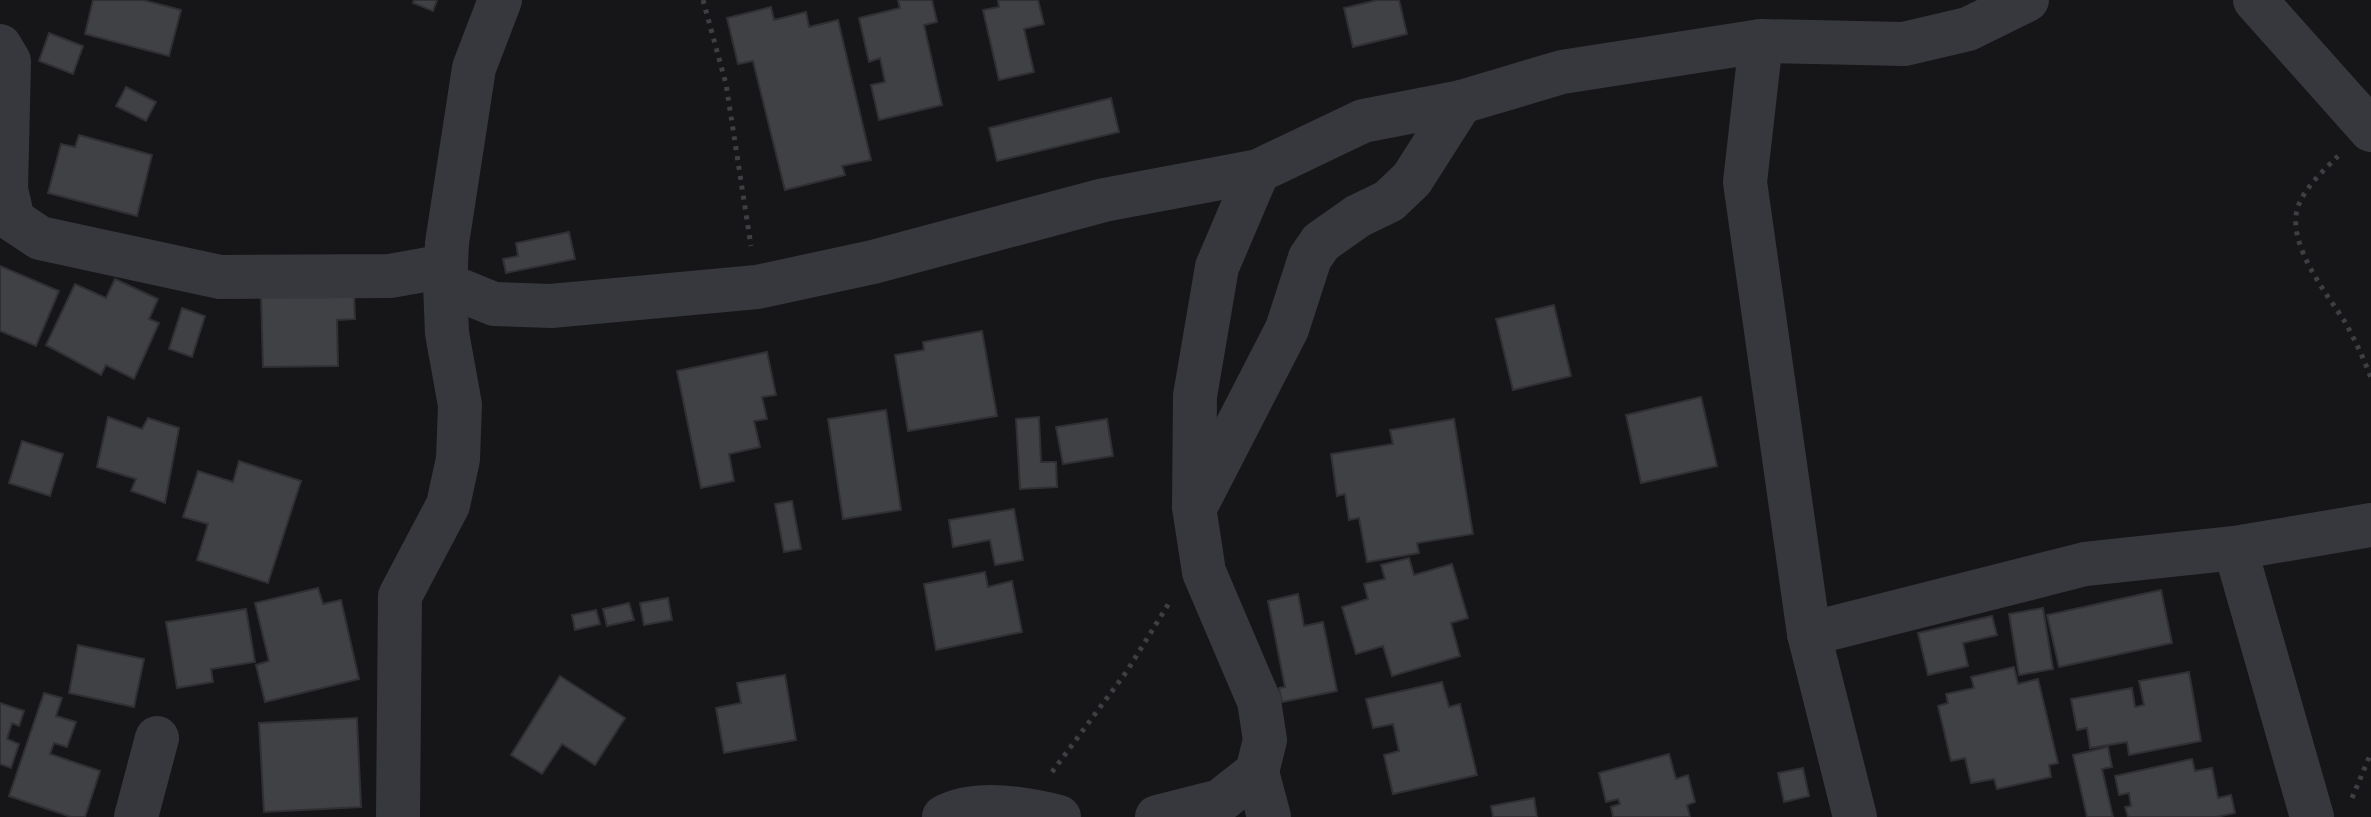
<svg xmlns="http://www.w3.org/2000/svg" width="2371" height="817" viewBox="0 0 2371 817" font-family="Commissioner,sans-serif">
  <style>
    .building { fill: #404145; stroke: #303034; stroke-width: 2 }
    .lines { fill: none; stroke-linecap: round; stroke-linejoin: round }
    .path { stroke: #3d3f44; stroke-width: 5; stroke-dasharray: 4 6; stroke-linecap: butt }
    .minor { stroke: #37383d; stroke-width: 44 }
  </style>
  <rect width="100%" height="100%" fill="#161618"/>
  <g class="building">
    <path d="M93,0H143L181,10L169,56L85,34Z"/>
    <path d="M414,0H437L433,11L413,3Z"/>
    <path d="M898,0H932L937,22L924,25L942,105L879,120L871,85L885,82L880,58L869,62L859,18L900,8Z"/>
    <path d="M998,0H1038L1044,24L1024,29L1034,72L999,80L983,10L999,7Z"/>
    <path d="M1378,0H1399L1407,34L1353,47L1344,8Z"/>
    <path d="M771,7L774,20L806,12L809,27L838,20L871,160L842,166L845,175L785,190L753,61L738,64L727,18Z"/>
    <path d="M49,33L83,46L73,74L39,61Z"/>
    <path d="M126,87L156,102L146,121L116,106Z"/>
    <path d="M1111,98L1119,132L997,161L989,128Z"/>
    <path d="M79,135L152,155L137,216L48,193L61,144L75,147Z"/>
    <path d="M569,232L575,259L506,273L503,259L518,256L516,243Z"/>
    <path d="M0,266L59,291L36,346L0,331Z"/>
    <path d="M115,279L158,299L149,319L159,323L134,379L106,365L101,375L46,345L75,284L106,298Z"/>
    <path d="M354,293L355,319L337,320L338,366L263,367L261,294Z"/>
    <path d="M1554,305L1571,376L1513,390L1496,319Z"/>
    <path d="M182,308L205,316L192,357L169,349Z"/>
    <path d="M982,331L997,416L908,431L895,355L924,350L923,342Z"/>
    <path d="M767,352L776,395L762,397L767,419L754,421L760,447L729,454L734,481L701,488L677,371Z"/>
    <path d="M1701,397L1717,466L1641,483L1626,415Z"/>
    <path d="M886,410L901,510L843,519L828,419Z"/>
    <path d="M108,417L142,429L148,418L179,428L165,503L131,491L136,479L97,467Z"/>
    <path d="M1039,417L1041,462H1056L1057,487L1020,489L1016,419Z"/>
    <path d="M1107,419L1113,456L1063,464L1056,427Z"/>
    <path d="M1454,419L1473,534L1417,543L1419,553L1367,562L1359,518L1349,520L1345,494L1337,496L1331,454L1393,444L1390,430Z"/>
    <path d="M22,441L63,454L50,496L9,483Z"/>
    <path d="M239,461L301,481L268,583L197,560L208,524L183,517L198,471L233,482Z"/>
    <path d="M792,501L801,549L784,552L775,504Z"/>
    <path d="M1014,509L1023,560L995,565L990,540L953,547L949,520Z"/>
    <path d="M1409,558L1414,575L1452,564L1468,618L1451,623L1460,656L1392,676L1383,646L1356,654L1342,607L1368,599L1364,584L1385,579L1381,565Z"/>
    <path d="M985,572L988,587L1012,581L1022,632L936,650L924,584Z"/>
    <path d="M318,588L323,604L341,600L359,679L265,702L256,665L269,661L255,603Z"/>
    <path d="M2161,590L2172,643L2059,667L2047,615Z"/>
    <path d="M1298,594L1304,626L1323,622L1337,691L1282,702L1279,688L1285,687L1268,601Z"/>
    <path d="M668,598L672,620L644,625L640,603Z"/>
    <path d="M629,603L634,620L607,626L603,609Z"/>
    <path d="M2043,608L2053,669L2019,675L2009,614Z"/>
    <path d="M246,609L255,662L211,669L213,682L177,688L166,622Z"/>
    <path d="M596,610L600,624L575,630L572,615Z"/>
    <path d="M1992,616L1997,635L1963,643L1968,666L1928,675L1918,633Z"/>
    <path d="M78,645L144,659L134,707L69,693Z"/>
    <path d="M2014,667L2018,684L2038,679L2058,763L2049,765L2051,777L1997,789L1994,779L1971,783L1965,758L1951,761L1938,706L1948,703L1946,694L1974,688L1971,677Z"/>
    <path d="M2189,672L2201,741L2129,755L2127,742L2090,748L2087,728L2077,730L2071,699L2132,688L2135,707L2144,705L2139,681Z"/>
    <path d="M785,675L796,740L724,753L716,708L741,703L737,683Z"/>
    <path d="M560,676L625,718L595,765L562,744L542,774L511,755Z"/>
    <path d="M1442,682L1449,707L1460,704L1477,775L1393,794L1384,755L1399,751L1393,724L1373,728L1366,699Z"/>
    <path d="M44,693L62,698L56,716L76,722L67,747L54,743L50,754L100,771L85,817H71L9,796Z"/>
    <path d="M0,703L24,711L19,726L12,723L7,739L19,744L11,768L0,764Z"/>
    <path d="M357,718L361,807L264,812L259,723Z"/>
    <path d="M2108,747L2112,767L2102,769L2113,817H2087L2073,755Z"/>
    <path d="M1669,754L1676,779L1688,775L1695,802L1687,805L1690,817H1613L1611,807L1620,804L1618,799L1606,802L1599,773Z"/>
    <path d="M2192,759L2195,771L2212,768L2218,798L2231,795L2235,813L2216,817H2128L2125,807L2131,806L2129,793L2119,795L2115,776Z"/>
    <path d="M1803,768L1809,796L1784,802L1778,773Z"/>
    <path d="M1534,798L1537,817H1493L1491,806Z"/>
  </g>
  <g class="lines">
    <g class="path">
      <path d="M703,0L726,84L751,246"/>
      <path d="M2338,156C2324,170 2302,190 2297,210C2288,246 2327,294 2345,322C2355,340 2364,359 2371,378"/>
      <path d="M1052,772L1127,671L1171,600"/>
      <path d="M2352,798L2371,753"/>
    </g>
    <g class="minor">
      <path d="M2255,0L2371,130"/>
      <path d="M1761,41L1745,182L1809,634L1855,817"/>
      <path d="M0,46L9,61L6,189L13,220L40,238L220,277L390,276L446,266"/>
      <path d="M445,284L494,304L551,306L757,287L873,262L1104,200L1258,171L1363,121L1461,102L1562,72L1761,41L1904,44L1968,29L2027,0"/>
      <path d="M1199,500L1287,329L1310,258L1321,242L1358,216L1389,201L1412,179L1461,102"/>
      <path d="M2235,548L2312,817"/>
      <path d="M1809,634L2085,564L2235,548L2371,525"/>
      <path d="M1257,772L1269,817"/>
      <path d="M136,817L157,738"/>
      <path d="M398,817L400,596L448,505L458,459L460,405L447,333L445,284L447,243L474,68L500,0"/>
      <path d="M944,817C976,800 1024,808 1059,817"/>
      <path d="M1157,817L1220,801L1257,772L1265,740L1259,701L1204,572L1194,507L1195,396L1217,267L1258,171"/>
    </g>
  </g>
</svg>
